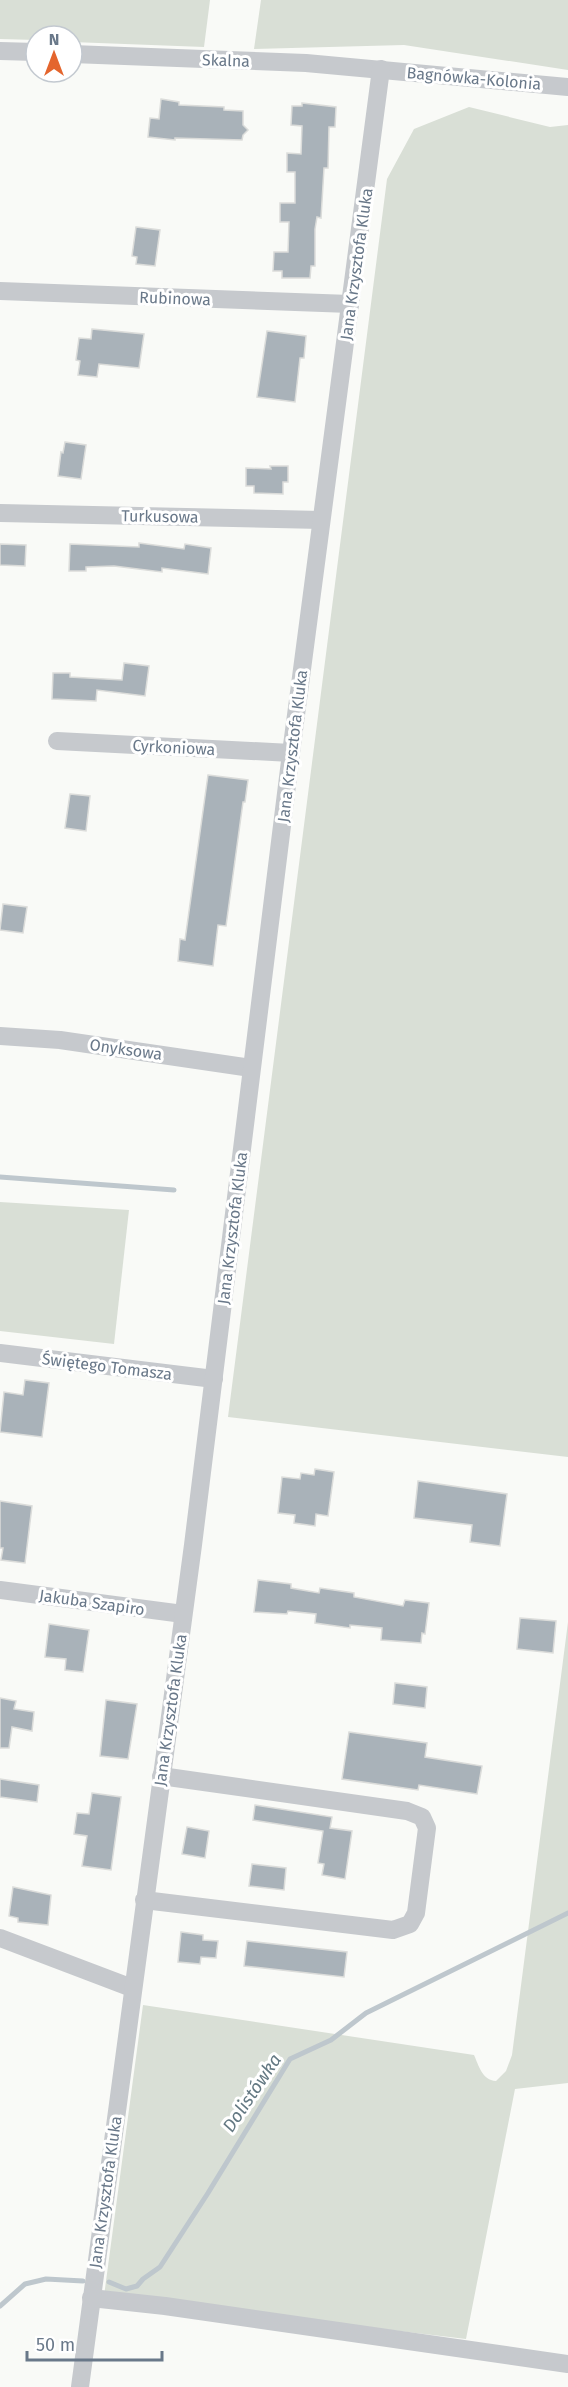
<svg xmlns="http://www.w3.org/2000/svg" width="568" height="2387" viewBox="0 0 568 2387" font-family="'Fira Sans',sans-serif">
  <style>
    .green { fill: #d9dfd6 }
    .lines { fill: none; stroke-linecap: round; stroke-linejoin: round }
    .stream { stroke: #bec7cd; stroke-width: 5 }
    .building { fill: #a9b2b9; stroke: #dbdcda; stroke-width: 1.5 }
    .minor { stroke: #c6c9cd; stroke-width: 18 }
    .labels { text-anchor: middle; stroke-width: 6; stroke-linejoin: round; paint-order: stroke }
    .street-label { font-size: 16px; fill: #697889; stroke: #fff }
    .water-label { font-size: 18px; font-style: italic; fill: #647983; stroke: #fff }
  </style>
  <rect width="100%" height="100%" fill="#f9faf7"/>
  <g class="green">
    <path d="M0,0H210L204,47L72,42V36H36V40L0,39Z"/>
    <path d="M261,0H568V70L404,45L254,49Z"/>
    <path d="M469,107L550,127L568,125V1457L228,1417L387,179L414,129Z"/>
    <path d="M0,1202L129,1210L114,1344L0,1331Z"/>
    <path d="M568,1622V2083L515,2089L466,2339L104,2296L143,2005L474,2055C479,2066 482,2080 496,2081L506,2071L512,2055Z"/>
  </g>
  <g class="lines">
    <g class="stream">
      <path d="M0,1177L174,1190"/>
      <path d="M109,2282L126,2289L137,2286L143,2279L160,2267L208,2193L290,2059L331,2040L366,2013L568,1913"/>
      <path d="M0,2306L25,2284L46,2279L83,2281"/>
    </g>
  </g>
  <g class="building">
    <path d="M161,99L179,102V105L224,107V110L243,111V125L248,130L243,135L242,140L175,138V140L148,137L150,118L159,119Z"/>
    <path d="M302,103L336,107L335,127H329L328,168H324L321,218L317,217L315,229V266H311L310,278H282V271H273L274,252H288L289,222H280V203H295V172H287V153L301,154L302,126L291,125L292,106H302Z"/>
    <path d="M136,227L160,230L155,266L136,264L137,257L132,256Z"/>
    <path d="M92,329L144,334L139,368L99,364L97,377L78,375L80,361L76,360L79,338L91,339Z"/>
    <path d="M267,331L306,336L304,358H300L295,402L257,397Z"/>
    <path d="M65,442L86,445L81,479L58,476L61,452L63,453Z"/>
    <path d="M270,466H288V482H283V494L254,493V486H246V468L271,469Z"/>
    <path d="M139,543L184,549L185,544L211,548L208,574L162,568V572L114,566L86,567V571H69L70,544L139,547Z"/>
    <path d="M0,544L26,545L25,566L0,565Z"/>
    <path d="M124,663L149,666L145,696L97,690L96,701L52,699L53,673H70V677L122,680Z"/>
    <path d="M208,775L248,780L245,802H243L226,926L218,925L213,966L178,961L180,939L185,940Z"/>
    <path d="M70,794L90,796L86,831L65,828Z"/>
    <path d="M3,904L27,907L23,933L0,930Z"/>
    <path d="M25,1380L49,1383L42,1437L0,1432L4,1392L23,1395Z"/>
    <path d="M315,1469L334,1472L328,1516L316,1514L315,1526L294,1523L295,1515L278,1513L282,1477L300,1479L301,1473L314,1475Z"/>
    <path d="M418,1481L507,1494L500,1546L470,1542L472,1525L414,1518Z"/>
    <path d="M0,1501L32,1506L25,1563L1,1560L3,1548H0Z"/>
    <path d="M258,1580L291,1584V1588L319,1593L320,1588L354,1593V1597L403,1606L405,1600L429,1603L425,1634L422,1633L421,1643L381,1640L382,1628L350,1625V1628L315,1623L316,1614L288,1611L287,1614L254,1612Z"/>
    <path d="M520,1618L556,1621L553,1653L517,1649Z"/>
    <path d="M49,1624L89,1630L83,1672L65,1670L66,1659L45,1657Z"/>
    <path d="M395,1683L427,1687L425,1708L393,1704Z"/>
    <path d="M0,1698L16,1701L14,1709L34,1712L32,1731L12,1727L9,1748H0Z"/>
    <path d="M106,1700L137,1704L128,1759L100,1756Z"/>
    <path d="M349,1732L427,1743L425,1757L482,1766L477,1794L419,1785L418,1790L342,1779Z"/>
    <path d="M0,1779L39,1785L37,1802L0,1797Z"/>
    <path d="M92,1793L121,1797L111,1870L82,1866L87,1836L74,1834L77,1813L89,1814Z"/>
    <path d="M255,1805L332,1817L330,1828L352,1831L345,1879L322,1875L324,1864L318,1863L323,1831L253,1820Z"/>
    <path d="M187,1827L209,1831L205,1858L182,1854Z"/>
    <path d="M252,1864L286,1868L284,1890L249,1886Z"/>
    <path d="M13,1887L51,1895L48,1925L18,1922V1918L9,1916Z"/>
    <path d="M181,1932L203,1935V1940L218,1941L216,1958L201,1957L200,1964L178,1962Z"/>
    <path d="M247,1941L347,1952L344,1977L244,1966Z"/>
  </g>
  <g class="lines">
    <g class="minor">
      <path d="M0,51L36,52"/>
      <path d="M72,54L306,63L568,87"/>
      <path d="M0,291L350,304"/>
      <path d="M0,513L321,520"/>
      <path d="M57,741L291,753"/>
      <path d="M0,1036L60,1040L251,1068"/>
      <path d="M0,1353L214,1379"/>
      <path d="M0,1590L183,1614"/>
      <path d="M144,1900L393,1930L410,1924L416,1913L427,1828L422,1817L407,1811L161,1776"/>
      <path d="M0,1938L132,1988"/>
      <path d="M91,2298L165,2306L568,2364"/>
      <path d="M80,2387L193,1545L291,753L381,69"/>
    </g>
  </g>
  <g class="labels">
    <g class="street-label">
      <text transform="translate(226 60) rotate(2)" y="6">Skalna</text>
      <text transform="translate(474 78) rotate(5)" y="6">Bagnówka-Kolonia</text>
      <text transform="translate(356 264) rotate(-82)" y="6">Jana Krzysztofa Kluka</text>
      <text transform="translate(175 298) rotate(2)" y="6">Rubinowa</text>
      <text transform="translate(160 516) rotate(1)" y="6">Turkusowa</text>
      <text transform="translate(292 746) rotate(-83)" y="6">Jana Krzysztofa Kluka</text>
      <text transform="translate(174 747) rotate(3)" y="6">Cyrkoniowa</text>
      <text transform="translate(126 1049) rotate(8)" y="6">Onyksowa</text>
      <text transform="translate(232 1228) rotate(-83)" y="6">Jana Krzysztofa Kluka</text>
      <text transform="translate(107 1366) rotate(7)" y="6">Świętego Tomasza</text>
      <text transform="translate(92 1602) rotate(8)" y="6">Jakuba Szapiro</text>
      <text transform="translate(170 1710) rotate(-82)" y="6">Jana Krzysztofa Kluka</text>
      <text transform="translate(105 2192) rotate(-82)" y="6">Jana Krzysztofa Kluka</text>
    </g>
    <g class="water-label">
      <text transform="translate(252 2093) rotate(-56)" y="6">Dolistówka</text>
    </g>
  </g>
  <g transform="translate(54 54)"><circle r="28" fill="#ffffff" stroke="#c3c9d0" stroke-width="1.5"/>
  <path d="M0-4.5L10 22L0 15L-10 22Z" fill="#e4652d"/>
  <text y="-9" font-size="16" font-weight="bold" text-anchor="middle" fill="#697889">N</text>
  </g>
  <path d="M27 2351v9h135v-9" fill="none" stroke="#697889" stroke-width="3"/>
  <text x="36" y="2351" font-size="18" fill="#697889" stroke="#ffffff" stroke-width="4.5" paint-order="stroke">50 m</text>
</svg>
